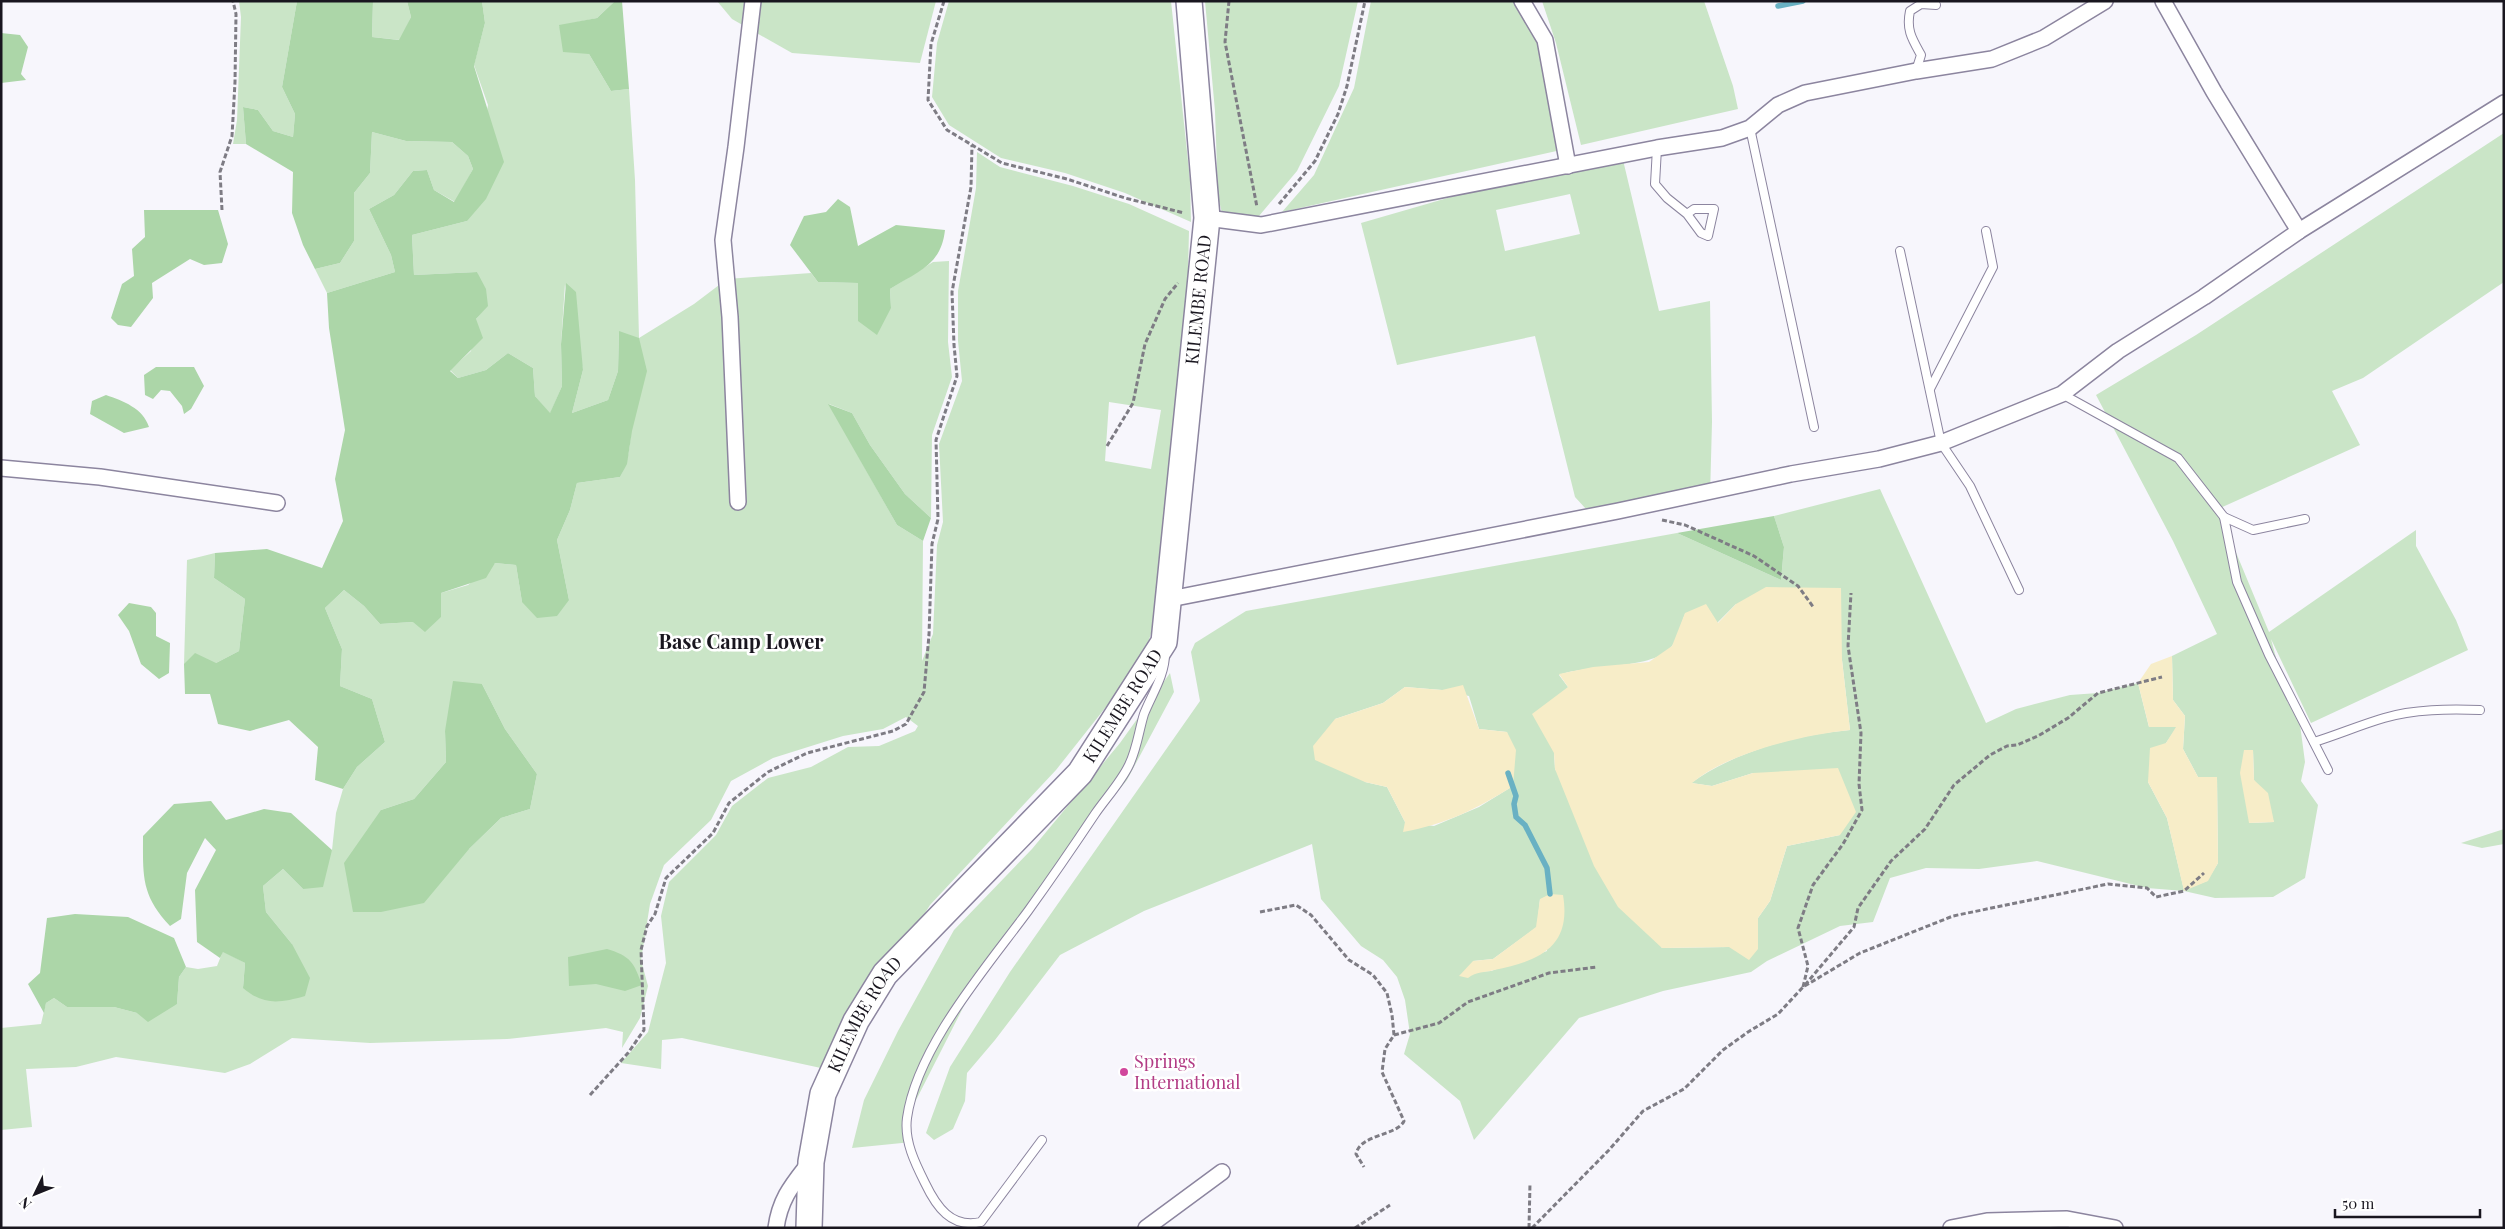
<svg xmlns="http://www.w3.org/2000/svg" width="2505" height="1229" viewBox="0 0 2505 1229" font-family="'Playfair Display',serif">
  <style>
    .green { fill: #cae5c7; fill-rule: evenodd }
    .forest { fill: #acd6a8 }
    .sand { fill: #f7edc8 }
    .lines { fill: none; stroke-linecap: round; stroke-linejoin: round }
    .stream { stroke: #69b1c3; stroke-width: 5.5 }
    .service-casing { stroke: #8c859f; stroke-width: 10 }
    .minor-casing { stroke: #8c859f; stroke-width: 18 }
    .primary-casing { stroke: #8c859f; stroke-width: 28 }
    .path { stroke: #7e7c84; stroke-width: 3; stroke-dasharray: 5 2.5; stroke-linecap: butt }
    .service { stroke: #fff; stroke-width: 8 }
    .minor { stroke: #fff; stroke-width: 15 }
    .primary { stroke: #fff; stroke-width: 25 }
    .hotel-dot { fill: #d1479c; stroke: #fff; stroke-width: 2 }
    .labels { text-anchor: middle; stroke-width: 5; stroke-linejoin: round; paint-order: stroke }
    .street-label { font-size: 18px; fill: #19161f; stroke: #fff }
    .hotel-label { font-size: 18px; fill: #b23c85; stroke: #fff; text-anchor: start }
    .quarter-label { font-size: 20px; font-weight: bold; fill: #19161f; stroke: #fff }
  </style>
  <rect width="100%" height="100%" fill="#f7f6fc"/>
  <g class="green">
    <path d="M239,1H297L282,87L295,114L293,137L273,131L258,110L243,107L246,144H233L237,120L241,17Z"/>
    <path d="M373,1H407L411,17L400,40L372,37Z"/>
    <path d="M482,1H615L597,18L559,26L589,54L611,91L629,89L635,180L639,338L694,304L727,279L811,273L818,282L858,283V321L891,308L890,289L933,262L949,261L948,342L952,377L932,435L931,518L905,494L870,445L852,413L829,404L897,525L923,541L922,661L933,634L937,545L943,522L939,444L962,381L958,341V291L976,188L977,152L1000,167L1073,186L1129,204L1189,231L1183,472L1169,571L1147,647L1113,698L1056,770L930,905L894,963L844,1073L682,1038L662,1040L661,1069L621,1063L648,1032L666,963L661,916L669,882L716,835L732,806L768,778L811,767L848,747L879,746L915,731L918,726L906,717L883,729L843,736L773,758L731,781L711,820L664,865L650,904L641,960L648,986L640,1018L622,1048L623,1032L606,1028L507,1039L370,1043L292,1038L250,1064L225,1073L116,1057L76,1067L26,1069L32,1127L1,1130V1028L41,1024L46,1003L54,998L67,1007H114L137,1013L177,1004L179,977L186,967L198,969L217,966L223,951L245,963L243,987L292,944L266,912L263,886L283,869L303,889L332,850L336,813L343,789L357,767L385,742L372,699L340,686L342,649L325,608L344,590L364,606L380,624L413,622L441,617V593L468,585L495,563L516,565L522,602L569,600L557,540L570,510L577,483L620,477C642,437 625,375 619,331L618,371L608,400L572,413L583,370L565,284L561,344L562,386L550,414L535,396L533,368L508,353L486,370L458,378L450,370L471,351L476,319L487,306L477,272L414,275L412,235L467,221L488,105L474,65L485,23ZM1109,402L1161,410L1151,469L1105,461ZM482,684L505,729L537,774L530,809L501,818L469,849L381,810L414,799L446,762L445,731Z"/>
    <path d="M717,1H936L920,63L792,53L732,19Z"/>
    <path d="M949,1H1171L1190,180L1191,222L1125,193L1065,173L1001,158L949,125L932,97L937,43Z"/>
    <path d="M1205,1H1358L1339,86L1297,171L1259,216L1236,218L1222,213L1218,197L1215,111Z"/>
    <path d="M1371,1H1519L1534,23L1561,150L1282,212L1314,175L1354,88Z"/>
    <path d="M1542,1H1704L1733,86L1738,109L1581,145L1556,43Z"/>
    <path d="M372,132L406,141L452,142L468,156L473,169L455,202L434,190L427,170L413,171L394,195L369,209L391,255L395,272L327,293L315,269L340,263L354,241V193L370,173Z"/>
    <path d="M2504,133V282L2363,378L2332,391L2360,445L2218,509L2269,632L2416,530V546L2456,620L2468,650L2311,723L2271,639L2288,703L2299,717L2305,762L2301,781L2318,805L2305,878L2273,897L2215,898L2184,891L2147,888L2037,861L1979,869L1926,868L1890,878L1873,922L1840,926L1767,961L1751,972L1663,991L1579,1018L1474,1140L1460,1101L1404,1054L1410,1034L1405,1000L1397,977L1383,960L1361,946L1321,899L1312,844L1144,911L1060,955L995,1040L967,1073L965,1101L953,1129L934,1140L926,1133L950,1067L1010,972L1200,701L1191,652L1195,643L1246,611L1677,533L1781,580L1784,547L1774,516L1880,489L1986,723L2016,709L2070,695L2098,693L2138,683L2149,727H2177L2166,743L2148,782L2167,818L2184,890L2207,881L2218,863L2217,777H2198L2183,749L2185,716L2173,700L2172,656L2217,634L2173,541L2096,395L2196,335ZM1736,604L1842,660L1850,730C1796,735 1736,751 1691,783L1712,786L1753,773L1840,835L1787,846L1770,901L1758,918V949L1729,947L1662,948L1555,769L1554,753L1568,687L1559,675C1588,664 1655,670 1672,646C1678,638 1681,623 1685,614L1706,605L1717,623ZM1405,687L1442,690L1469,696L1479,729L1507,732L1513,786L1479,807L1434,826L1405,822L1387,787L1365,782L1335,719L1383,703ZM2253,750L2254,780L2274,822L2249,823ZM1540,899L1547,951L1491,971L1475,972L1473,961L1493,959L1537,927Z"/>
    <path d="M1623,160L1659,311L1710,301L1712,422L1710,497L1587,518L1586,509L1575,497L1535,336L1397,365L1361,223L1489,186ZM1570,194L1580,234L1505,251L1496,210Z"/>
    <path d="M215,553L214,578L245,599L239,651L216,663L184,664L187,560Z"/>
    <path d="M1170,673L1174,692L1127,780L1034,895L972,990L910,1112L912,1142L852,1148L864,1100L898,1031L954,930L1032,849L1120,743Z"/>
    <path d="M2504,829V844L2482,848L2461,843Z"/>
  </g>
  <g class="forest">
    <path d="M297,1H373L372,37L399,40L411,17L407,1H482L485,23L474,66L504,162L486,199L467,221L412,235L414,275L477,272L486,289L488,306L476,319L483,338L450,371L458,378L486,370L508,353L533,368L535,396L550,413L562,386L561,344L566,283L576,292L583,370L572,413L608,400L618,371L619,331L639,338L647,371L632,431L627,464L620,477L577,483L570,510L557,540L569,600L557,616L537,618L522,602L516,565L495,563L486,578L441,593V617L425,632L413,622L380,624L364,606L344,590L325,608L342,649L340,686L372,699L385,742L357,767L343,789L315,780L318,747L289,720L250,731L218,724L210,694H185L184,664L195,653L216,663L239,651L245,599L214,578L215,553L267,549L322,568L343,521L335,479L345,430L329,328L327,293L395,272L391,255L369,209L394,195L413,171L427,170L434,190L454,202L473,169L468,156L452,142L406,141L372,132L370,173L354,193V241L340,263L315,269L303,245L292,213L293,172L246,144L243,107L258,110L273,131L293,137L295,114L282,87Z"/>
    <path d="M615,1H622L629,89L611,91L589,54L563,52L559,25L597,18Z"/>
    <path d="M1,33L20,35L28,47L21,74L26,80L1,83Z"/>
    <path d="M838,199L850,207L858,246L896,225L945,230C941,266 918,271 890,289L891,308L877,335L858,321V283L818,282L790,245L804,216L826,212Z"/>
    <path d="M144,210H218L228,244L222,263L204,265L190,259L152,283L153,298L131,327L118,325L111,318L122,284L134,276L132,249L145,237Z"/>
    <path d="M156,367H194L204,386L191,409L184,414L182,406L170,391L161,390L153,399L145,395L144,375Z"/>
    <path d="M106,395C123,401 143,408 149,427L124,433L90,414L92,401Z"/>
    <path d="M828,404L852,413L870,445L905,494L931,518L923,541L897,525Z"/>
    <path d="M1774,516L1784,547L1781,580L1677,533Z"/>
    <path d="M129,603L151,607L156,613V636L170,643L169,673L159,679L141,664L129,631L118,615Z"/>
    <path d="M453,681L482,684L505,729L537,774L530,809L501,818L469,849L424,903L381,912H353L344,863L381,810L414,799L446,762L445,731Z"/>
    <path d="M211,801L226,820L264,809L291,813L332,850L323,887L303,889L283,869L263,886L266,912L292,944L310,978L305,996C280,1003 264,1006 243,988L245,963L223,952L220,958L197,942L195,890L216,850L205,838L187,873L181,919L170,926C141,895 143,876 143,836L174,804Z"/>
    <path d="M75,914L128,917L174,938L186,967L179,977L177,1004L148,1022L137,1013L114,1007H67L54,998L46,1003L44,1013L28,984L40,973L47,918Z"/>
    <path d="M607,949C630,956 634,962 642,985L625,991L596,984L569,986L568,957Z"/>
  </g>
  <g class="sand">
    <path d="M1766,587L1841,588L1842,660L1850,730C1803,735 1729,752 1692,783L1712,786L1753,773L1838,768L1856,812L1840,835L1787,846L1770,901L1758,918V949L1749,960L1729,947L1662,948L1618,907L1594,866L1555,769L1554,753L1532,714L1568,687L1559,674L1593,667L1649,662L1672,646L1685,613L1706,604L1718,623L1736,604Z"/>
    <path d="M2172,656L2173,700L2185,716L2183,749L2198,777H2217L2218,863L2208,881L2184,891L2167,818L2148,782L2150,748L2166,743L2176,727H2149L2138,683L2151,664Z"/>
    <path d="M1463,685L1479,729L1507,732L1516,750L1513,786C1477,809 1446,824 1403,832L1405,822L1387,787L1365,782L1315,760L1313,746L1335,719L1383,703L1405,687L1442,690Z"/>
    <path d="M2244,750H2253L2254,780L2268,793L2274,822L2249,823L2240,773Z"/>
    <path d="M1550,894L1563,895C1572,948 1538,961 1494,970C1484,973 1477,971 1468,978L1459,976L1473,961L1493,959L1536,927L1540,899Z"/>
  </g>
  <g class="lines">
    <g class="stream">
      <path d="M1778,6L1803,1"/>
      <path d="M1508,773L1516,796L1514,804L1516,817L1525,825L1547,868L1550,894"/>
    </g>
    <g class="service-casing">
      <g id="service">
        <path d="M1916,71L1921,55C1912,39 1906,30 1910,11L1921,4L1936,5"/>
        <path d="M1750,128L1814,427"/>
        <path d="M1657,148L1655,184L1667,198L1687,214L1694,209H1714L1708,236L1701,233L1687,214"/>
        <path d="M1900,251L1941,443L1970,486L2019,590"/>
        <path d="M1930,389L1993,267L1986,231"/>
        <path d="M2062,394L2178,458L2224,517L2253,530L2305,519"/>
        <path d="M2224,517L2237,582L2269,655L2328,770"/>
        <path d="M2314,742C2337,735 2360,725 2384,718C2414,709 2449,709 2480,710"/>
        <path d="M1042,1140L981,1222C951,1229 936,1206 925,1183C915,1163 904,1141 907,1118C917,1047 986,968 1028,911C1051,879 1073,847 1095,814C1106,798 1121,782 1129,765C1137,749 1139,730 1144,714C1152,694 1165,675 1165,654"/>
      </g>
    </g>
    <g class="minor-casing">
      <g id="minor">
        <path d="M1522,1L1545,40L1568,166"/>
        <path d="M2163,1L2214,92L2299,231"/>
        <path d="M1207,218L1261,225L1657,148L1722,138L1750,128L1778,105L1805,93L1916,71L1992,59L2044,38L2105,1"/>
        <path d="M1,468L100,477L277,503"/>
        <path d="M738,502L730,317L723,240L736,147L753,1"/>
        <path d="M1170,599L1618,511L1791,474L1879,459L1941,443L2062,394L2118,351L2204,297L2299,231L2504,103"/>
        <path d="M776,1228C780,1198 793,1184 810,1162"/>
        <path d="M1146,1228L1222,1172"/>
        <path d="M1951,1228L1987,1221L2067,1219L2115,1228"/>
      </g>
    </g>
    <g class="primary-casing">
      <g id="primary">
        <path id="s1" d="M809,1228L811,1162L823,1094L856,1021L885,974L1080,773L1164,642L1207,218L1189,1"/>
      </g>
    </g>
    <g class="path">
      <path d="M944,1L931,44L928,100L947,130L1002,163L1067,179L1125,198L1184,213"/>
      <path d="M1229,1L1225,42L1257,207"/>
      <path d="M1279,204L1315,161L1338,114L1347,86L1365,1"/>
      <path d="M222,210L220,172L232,136L235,82L236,14L233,1"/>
      <path d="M1107,446L1133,403L1145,344L1165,299L1178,283"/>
      <path d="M1662,520L1685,525L1754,556L1798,586L1814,608"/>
      <path d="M1260,912L1296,905L1311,915L1349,960L1373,975L1387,993L1392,1015L1394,1035L1385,1049L1382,1072L1404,1121C1397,1136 1360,1134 1356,1154L1364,1167"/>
      <path d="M1805,985L1854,927L1858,908L1891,861L1925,829L1954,785L1990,755L2007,746L2017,745L2038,736L2068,718L2098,693L2162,677"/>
      <path d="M1803,987L1808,966L1798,928L1813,885L1843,844L1862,810L1859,784L1861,733L1848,646L1851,593"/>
      <path d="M1394,1035L1439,1023L1468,1002L1549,973L1597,967"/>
      <path d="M590,1095L628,1053L644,1030L641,950L647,926L655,914L666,878L713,833L729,803L768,772L807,753L893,731L906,724L924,692L929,635L932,544L938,519L936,440L957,376L954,345L952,292L971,187L972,145"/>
      <path d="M1355,1228L1390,1205"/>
      <path d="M1529,1228L1530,1183"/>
      <path d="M1532,1228L1609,1150L1643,1111L1684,1089L1723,1050L1748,1032L1778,1014L1803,987L1860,953L1953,916L2108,884L2147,888L2156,897L2184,891L2204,873"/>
    </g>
    <use href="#service" class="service"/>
    <use href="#minor" class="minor"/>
    <use href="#primary" class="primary"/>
  </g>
  <circle class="hotel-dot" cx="1124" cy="1072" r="5"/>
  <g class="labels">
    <g class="street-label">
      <text dy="6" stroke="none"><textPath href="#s1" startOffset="1050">KILEMBE ROAD</textPath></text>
      <text dy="6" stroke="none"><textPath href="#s1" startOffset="630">KILEMBE ROAD</textPath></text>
      <text dy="6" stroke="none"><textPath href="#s1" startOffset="225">KILEMBE ROAD</textPath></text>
    </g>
    <g class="hotel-label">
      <text x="1134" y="1068">Springs<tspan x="1134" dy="21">International</tspan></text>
    </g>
    <g class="quarter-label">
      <text x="741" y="649">Base Camp Lower</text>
    </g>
  </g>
  <rect width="2505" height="1229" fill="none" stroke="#19161f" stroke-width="5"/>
  <g transform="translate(35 1194) rotate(227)" stroke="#ffffff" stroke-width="4" paint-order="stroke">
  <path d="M0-4L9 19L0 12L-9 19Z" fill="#19161f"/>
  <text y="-8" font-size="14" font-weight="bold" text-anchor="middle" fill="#19161f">N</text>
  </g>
  <path d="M2335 1209v8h145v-8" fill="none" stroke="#19161f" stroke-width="2.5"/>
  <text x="2342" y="1209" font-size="15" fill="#19161f" stroke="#ffffff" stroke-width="4" paint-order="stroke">50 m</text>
</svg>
